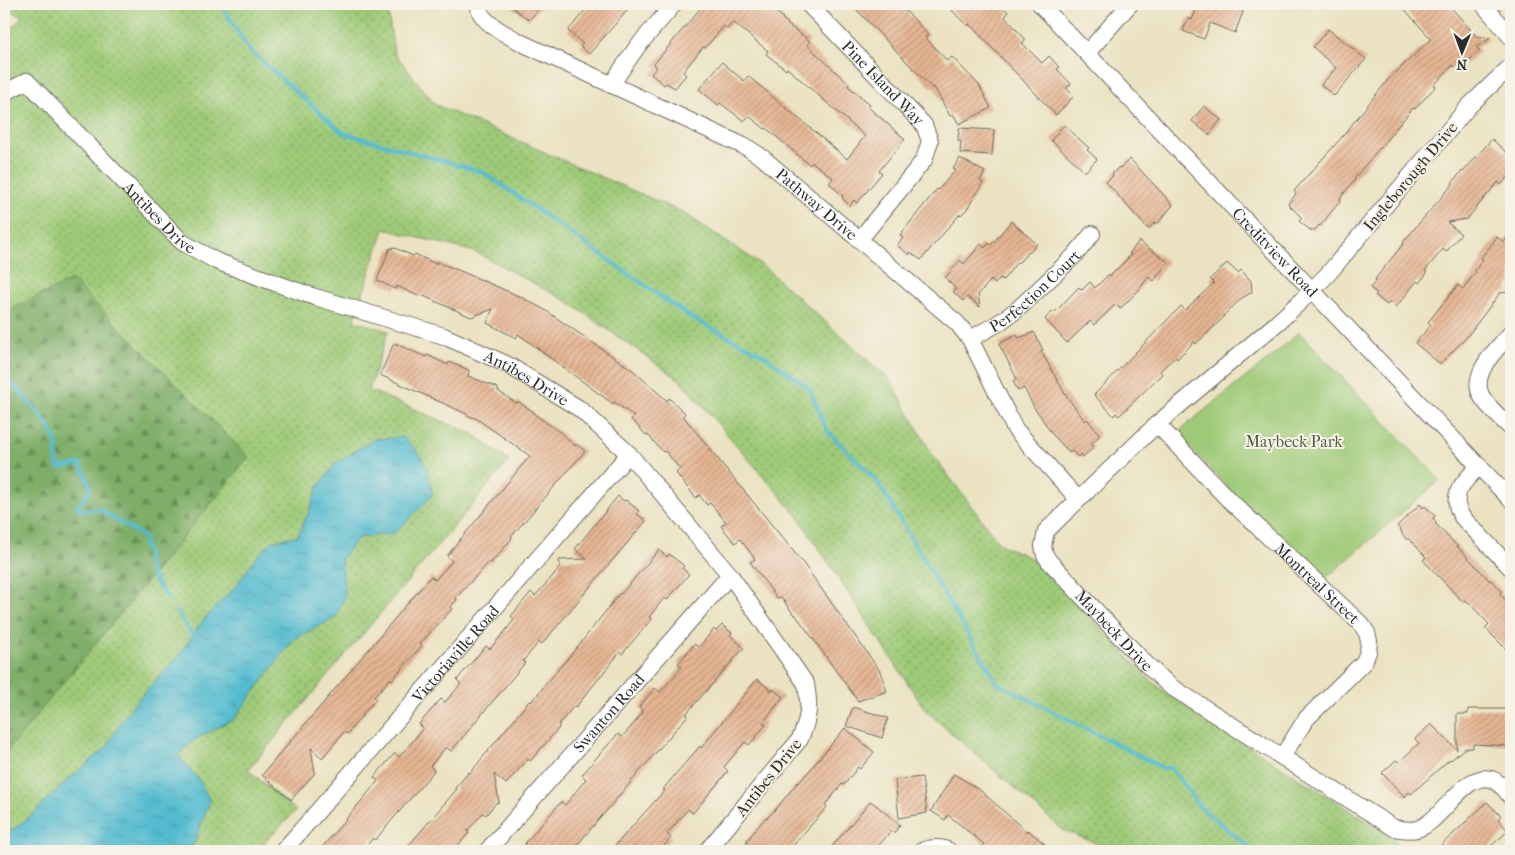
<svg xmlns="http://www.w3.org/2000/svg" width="1515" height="855" viewBox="0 0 1515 855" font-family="'IM FELL French Canon',serif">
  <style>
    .grass { fill: url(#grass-dots); stroke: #647a51 }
    .forest { fill: url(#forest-firs); stroke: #546c4a }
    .park { fill: #9eca77; stroke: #647a51 }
    .water { fill: url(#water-ripples); stroke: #3e737d }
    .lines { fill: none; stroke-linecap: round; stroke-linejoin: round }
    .stream { stroke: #52bbcf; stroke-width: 4 }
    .building { fill: url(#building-hatch) }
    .minor-casing { stroke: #6e6b5f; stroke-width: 18 }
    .minor { stroke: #fff; stroke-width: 16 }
    .labels { text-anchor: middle; stroke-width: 4; stroke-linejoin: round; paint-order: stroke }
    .street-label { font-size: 16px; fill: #2b2b2b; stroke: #f7f3e8 }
    .park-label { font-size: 16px; fill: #4e5b42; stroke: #f7f3e8 }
  </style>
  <defs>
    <pattern id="grass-dots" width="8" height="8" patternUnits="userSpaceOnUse" patternTransform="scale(1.25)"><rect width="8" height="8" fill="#9eca77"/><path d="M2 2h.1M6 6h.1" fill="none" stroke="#81a462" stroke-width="1.8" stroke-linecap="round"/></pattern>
    <pattern id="forest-firs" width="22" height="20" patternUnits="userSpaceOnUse" patternTransform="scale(1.25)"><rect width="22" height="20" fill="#7eae68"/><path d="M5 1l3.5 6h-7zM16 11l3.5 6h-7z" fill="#678e56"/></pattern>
    <pattern id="water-ripples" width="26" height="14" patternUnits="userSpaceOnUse" patternTransform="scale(1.25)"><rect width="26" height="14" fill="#52bbcf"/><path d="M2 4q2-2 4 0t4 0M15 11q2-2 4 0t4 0" fill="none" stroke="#4498a8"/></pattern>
    <pattern id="building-hatch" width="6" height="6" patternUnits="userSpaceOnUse" patternTransform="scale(1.25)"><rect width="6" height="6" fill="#e6b693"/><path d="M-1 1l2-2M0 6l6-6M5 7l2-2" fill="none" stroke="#bb9478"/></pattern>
  </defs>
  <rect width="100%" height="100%" fill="#f7f3e8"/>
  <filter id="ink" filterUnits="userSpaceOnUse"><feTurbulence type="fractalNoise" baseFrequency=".02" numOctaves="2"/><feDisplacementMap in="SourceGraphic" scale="10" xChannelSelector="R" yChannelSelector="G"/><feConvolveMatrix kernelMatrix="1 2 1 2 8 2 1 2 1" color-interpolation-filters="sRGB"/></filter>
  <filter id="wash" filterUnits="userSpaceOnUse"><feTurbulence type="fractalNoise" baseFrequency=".0096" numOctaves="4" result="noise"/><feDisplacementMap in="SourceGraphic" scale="20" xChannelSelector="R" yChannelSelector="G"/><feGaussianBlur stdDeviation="1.12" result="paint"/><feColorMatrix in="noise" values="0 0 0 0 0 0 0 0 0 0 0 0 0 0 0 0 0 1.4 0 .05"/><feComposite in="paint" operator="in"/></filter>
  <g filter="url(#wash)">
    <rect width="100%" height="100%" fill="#eae2c0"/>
    <path class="grass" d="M4,4H387L394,53L436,105L682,212L763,266L890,380L932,454L1000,544L1037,561L1146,676L1168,695L1392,837L1405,851H1116L1063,830L926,711L797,515L680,380L567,301L475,252L384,229L354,321L388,331L369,390L473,434L509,461L248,770L296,811L256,851H4V37L22,17L4,6Z"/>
    <path class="forest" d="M72,280L249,457L4,755V307L9,310Z"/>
    <path class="park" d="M1299,332L1440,480L1327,577L1240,500L1185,442L1181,430L1186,425L1269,359Z"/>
    <path class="water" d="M402,437C426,456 427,466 433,495L395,533L358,538L341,559L345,595L335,618L294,639L234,719L195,739L178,755L199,780L210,801L193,846L149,851H12L4,847V836L31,816L71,777L106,748L120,723L134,704L178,657L204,619L235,587L257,556L273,541L298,535L310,509L318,487L336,463L374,439Z"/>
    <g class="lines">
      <g class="stream">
        <path d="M221,4L248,49L343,133L483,172L690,317L764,355L810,389L827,431L877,481L997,683L1163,768H1171L1201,808L1254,851"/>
        <path d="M4,375C21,395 48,418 56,442C59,451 54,457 58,468L80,464C90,484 97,489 77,506L81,510L100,509L114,519L143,536L150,573L168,599"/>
        <path d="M176,611L195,639"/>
      </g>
    </g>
    <g id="blocks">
      <g class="building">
        <path d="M508,4H543L529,20Z"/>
        <path d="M590,4H633L589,54L580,46L583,44L568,31Z"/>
        <path d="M704,4H768L783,18L782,19L788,23L787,24L810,41L807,45L849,84L848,86L870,104L868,107L905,139L879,171L882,173L857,203L854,200L850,206L842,198L843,196L829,183L833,178L812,162L810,165L766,128L765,129L749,116L744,121L720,103L718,105L699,89L722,62L744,81L748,76L847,159L865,136L787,68L786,70L766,54L768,51L733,22L727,29L724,26L705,48L703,47L683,72L686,75L675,88L666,83L664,85L651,74L657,67L654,64Z"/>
        <path d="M851,4H898L914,19L928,35L925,37L947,61L952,57L979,85L991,108L959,124L953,114L950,116L934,87L932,88Z"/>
        <path d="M946,4H985L991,10L997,4H1000L1008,12L1005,17L1026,40L1022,43L1042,63L1049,56L1059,67L1057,69L1071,84L1066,88L1074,96L1056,115L977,32L969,24L967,26Z"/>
        <path d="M1198,4H1246L1235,33L1210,23L1204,39L1183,31L1188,18L1192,20Z"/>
        <path d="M1400,4H1448L1476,36L1491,38L1476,47L1480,51L1465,64L1462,60L1454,67L1453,65L1434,85L1436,86L1415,109L1413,108L1354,179L1355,180L1340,198L1341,200L1320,226L1319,225L1315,230H1310L1299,221L1302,218L1288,204L1296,194L1294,191L1342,137L1387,81L1431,39Z"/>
        <path d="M1328,29L1366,59L1334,96L1321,85L1336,68L1313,47Z"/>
        <path d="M1204,106L1221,120L1209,135L1192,121Z"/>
        <path d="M1064,125L1089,148L1087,150L1097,159L1085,172L1051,140Z"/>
        <path d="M959,128L994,130L992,155L960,153L961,141H958Z"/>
        <path d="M1492,139L1511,157V174L1501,185L1498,182L1467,219L1447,222L1461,234L1446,252L1443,249L1425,271L1427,273L1419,283L1417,281L1396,307L1389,302L1387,305L1375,295L1377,293L1370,288L1376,281L1375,279L1404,243L1403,242L1453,184L1452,183L1462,171L1463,172Z"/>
        <path d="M960,158L985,172L980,181L983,183L967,209L961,215L960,214L921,260L910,252L909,255L897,245L903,238L900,235L937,189L938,190L956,170L953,169Z"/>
        <path d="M1130,159L1173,205L1157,224L1156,222L1148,229L1106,182L1113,176L1112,174L1119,167L1120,168Z"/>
        <path d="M1011,221L1037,244L1018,263L1017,262L1003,280L1000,278L995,284L991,280L978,295L980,307L967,297L963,301L953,292L956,289L945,278L960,260L964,264L981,244L985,248L989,243L991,245Z"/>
        <path d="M1511,233V282L1507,287L1508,292L1500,293L1466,338L1440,364L1415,343L1431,325L1428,322L1458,285L1463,289L1476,272L1475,271L1483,260L1481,258L1497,237L1504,242Z"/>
        <path d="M1139,241L1168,262L1154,281L1148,277L1139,290L1120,309L1116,304L1094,325L1090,321L1067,343L1045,319L1052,312L1054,313L1079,287L1082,290L1090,282L1095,288L1109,274L1110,276L1131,255L1129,254Z"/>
        <path d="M393,247L413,256L415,254L436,264L437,262L458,270L521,297L545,310L634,371L667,401L669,398L685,413L683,416L803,563L880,671L887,691L858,701L795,614L794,615L781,597L777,598L750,562L755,559L740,539L735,543L721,526L726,522L710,503L707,505L699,495L696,498L676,473L680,469L665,451L663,452L647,434L646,435L631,419L634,416L614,402L613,404L518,334L516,338L487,323L493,309L471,317L419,294L418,296L397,286L395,289L377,280L390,248L392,249Z"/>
        <path d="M1227,263L1238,273L1241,270L1251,281L1252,292L1242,298L1223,316L1224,317L1196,344L1194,342L1177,359L1175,357L1160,371L1162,374L1119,416L1116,413L1114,416L1094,395L1181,306L1185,310L1214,283L1210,279Z"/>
        <path d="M1034,332L1043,350L1041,351L1065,394L1085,421L1087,419L1100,435L1091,444L1094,447L1083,457L1081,454L1078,457L1072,451L1070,453L1052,434L1037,411H1036L1024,388L1018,391L1013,381L1017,379L999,344L1017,335L1019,338Z"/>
        <path d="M394,343L426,357L427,355L448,365L449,362L469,370L468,376L498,388V391L516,403L519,402L535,413L534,414L560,432L575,446L576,444L585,451L511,537L512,538L491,563L489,562L456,598L457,600L450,607L452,609L420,644L422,645L392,680L390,679L374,697L376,699L347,734L344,732L322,758L311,748L315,773L291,800L262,775L431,576L435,580L452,561L447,556L454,547L530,456L477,419L467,415V414L380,375Z"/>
        <path d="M618,496L624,501L626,500L639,511L637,514L646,521L616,556L542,644L539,642L523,661L525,663L451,751L446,747L430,766L434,771L375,840L373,838L362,851H319L378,781L374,777L395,753L399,757L416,737L423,728L419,724L441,699L445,702L461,684L457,680L465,670L486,646L490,649L506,630L514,620L511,616L531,592L535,596L552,577L560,566L559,560L587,559L575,549Z"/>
        <path d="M1420,504L1423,508L1425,506L1435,516L1433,518L1436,522L1435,523L1490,581L1491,580L1502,591L1500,594L1508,602L1505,605L1511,611V654L1485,628L1489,624L1466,600L1463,602L1423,560L1426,557L1409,539H1406L1402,534L1401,530L1397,526Z"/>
        <path d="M659,550L667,557L669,554L684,566L682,568L689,574L667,600L664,598L649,617L652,619L644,628L622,654L620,652L576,707L574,706L559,724V728L530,761L528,759L506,784L494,774L499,802L496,803L486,815L483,813L467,831L469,833L453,851H404L457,789L455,788L469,772L470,773L529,701L531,702L583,640L620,593L621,594Z"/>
        <path d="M722,625L732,633L730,635L744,648L686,714L688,715L572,851H519L526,844L525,843L561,802L565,805L586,779L582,775L598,756L618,734L622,737L637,720L643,712L639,707L655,688L660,692L682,667L678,664L694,644L699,647L714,629L716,631Z"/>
        <path d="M757,679L772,691L773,689L783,697L763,723L766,725L749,745L745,742L724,767L728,771L693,813L688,809L667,834L671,838L659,851H610L665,790L663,789L680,769L700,746L701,748Z"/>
        <path d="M853,707L888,718L882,738L846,726Z"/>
        <path d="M1468,709H1511V746L1473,744V748H1465L1451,760L1450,759L1411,794L1409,792L1405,797L1382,773L1396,760L1399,762L1419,743L1415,739L1431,724L1457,750V714H1468Z"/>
        <path d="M845,728L874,752L860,769L858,767L844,785L842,784L825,805L827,807L796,842L790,851H740L748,842L746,841L766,817L767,818L776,809L798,782L799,783Z"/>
        <path d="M954,774L981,791L1027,832L1028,830L1053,851H988L982,847L984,844L948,815L945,820L931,811Z"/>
        <path d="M922,777L927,813L899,818L895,780Z"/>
        <path d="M871,801L900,825L894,833L891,831L874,851H828Z"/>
        <path d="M1487,802L1501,816L1498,819L1508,831L1485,851H1435Z"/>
      </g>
    </g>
  </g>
  <g filter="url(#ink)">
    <use href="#blocks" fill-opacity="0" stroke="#6e6b5f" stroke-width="1"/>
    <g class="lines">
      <g class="minor-casing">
        <g id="minor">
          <path id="s1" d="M479,4C476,21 511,37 524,44L748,148L763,158L957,323L970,339L1015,429L1078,499"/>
          <path id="s2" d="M808,4L924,125L930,141L924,160L860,239"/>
          <path id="s3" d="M1040,4L1511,500"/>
          <path d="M1483,4L1511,37"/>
          <path d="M1087,53L1130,4"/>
          <path id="s4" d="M1511,66L1469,106L1328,274L1301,301L1277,323L1157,424L1046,531L1043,546L1045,555L1049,561L1146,664L1170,686L1394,828C1402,829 1409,831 1417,829C1442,822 1464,771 1491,779C1499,781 1506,791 1511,797"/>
          <path d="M611,85L637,47L674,4"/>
          <path id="s5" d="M4,93L27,81L182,242L216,261L278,284L312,296L444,336L508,365L580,409L629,454L730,575L806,684C810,707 809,718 800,739L707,851"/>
          <path d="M1511,333C1497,349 1466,376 1484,400C1491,410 1502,419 1511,428"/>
          <path id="s6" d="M970,339L997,324L1018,309L1075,255L1092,234"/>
          <path id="s7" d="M1157,424L1226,497L1361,624L1367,633L1369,641L1368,652L1364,662L1306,719L1282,757"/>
          <path d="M1479,466C1464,482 1448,494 1462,517L1511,568"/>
          <path id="s8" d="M283,851L629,454"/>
          <path id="s9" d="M487,851L730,575"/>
          <path d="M921,851C930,848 940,846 949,851"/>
        </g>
      </g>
      <use href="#minor" class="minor"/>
    </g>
  </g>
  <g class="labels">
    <g class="street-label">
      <text dy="6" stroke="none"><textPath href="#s2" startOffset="109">Pine Island Way</textPath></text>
      <text transform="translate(1410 176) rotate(-50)" y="6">Ingleborough Drive</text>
      <text dy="6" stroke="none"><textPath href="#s1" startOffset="399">Pathway Drive</textPath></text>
      <text dy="6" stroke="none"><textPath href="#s5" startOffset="216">Antibes Drive</textPath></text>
      <text dy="6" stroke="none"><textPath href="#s3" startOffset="342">Creditview Road</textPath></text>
      <text dy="6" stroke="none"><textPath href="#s6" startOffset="81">Perfection Court</textPath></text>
      <text dy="6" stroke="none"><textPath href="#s5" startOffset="621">Antibes Drive</textPath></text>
      <text dy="6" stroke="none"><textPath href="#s7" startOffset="226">Montreal Street</textPath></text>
      <text dy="6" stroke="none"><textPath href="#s4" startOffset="786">Maybeck Drive</textPath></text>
      <text dy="6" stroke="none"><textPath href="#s8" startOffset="262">Victoriaville Road</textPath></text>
      <text dy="6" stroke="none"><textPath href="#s9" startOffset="184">Swanton Road</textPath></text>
      <text transform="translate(768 777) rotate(-51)" y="6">Antibes Drive</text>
    </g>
    <g class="park-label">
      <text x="1294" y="447">Maybeck Park</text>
    </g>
  </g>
  <rect width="1515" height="855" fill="none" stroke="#f7f3e8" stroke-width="20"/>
  <g transform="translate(1462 52) rotate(181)" stroke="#f7f3e8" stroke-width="4" paint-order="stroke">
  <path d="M0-4L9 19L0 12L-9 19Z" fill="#2b2b2b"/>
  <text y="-8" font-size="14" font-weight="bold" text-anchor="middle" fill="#2b2b2b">N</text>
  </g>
</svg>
